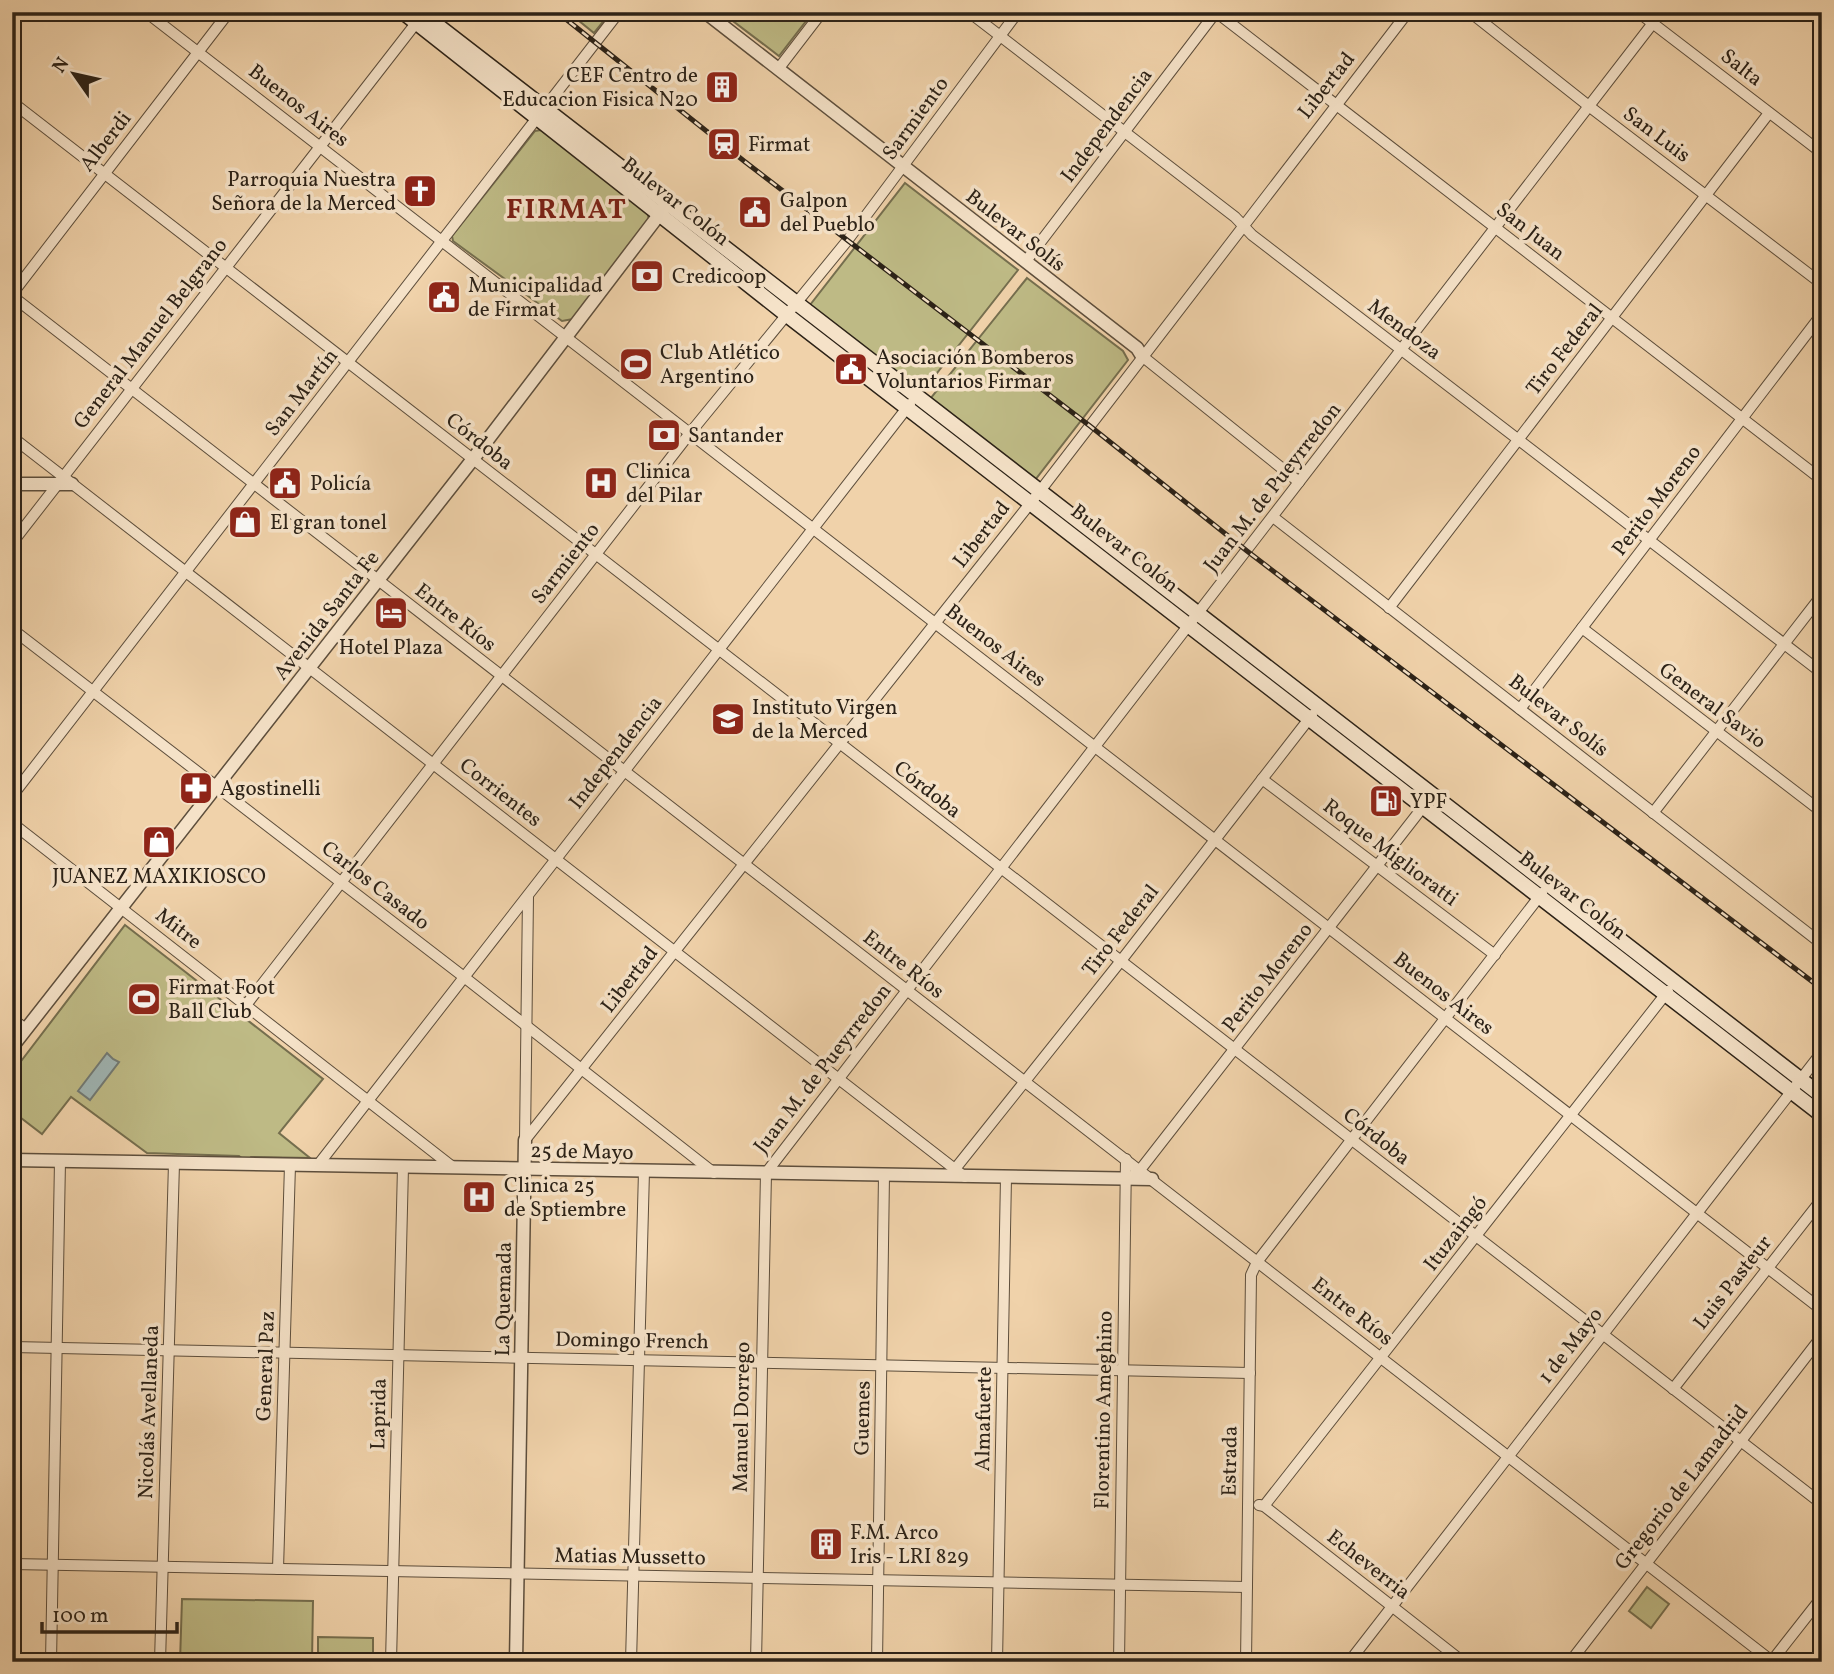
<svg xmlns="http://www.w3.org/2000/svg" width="1834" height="1674" viewBox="0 0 1834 1674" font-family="Vollkorn,serif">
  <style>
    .green { fill: #beba85; stroke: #756e4e; stroke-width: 2 }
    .water { fill: #9fb5b4; stroke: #717a75; stroke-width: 2 }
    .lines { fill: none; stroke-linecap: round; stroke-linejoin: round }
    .minor-casing { stroke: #5d4e3c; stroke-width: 12 }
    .tertiary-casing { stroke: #5d4e3c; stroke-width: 15 }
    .secondary-casing { stroke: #2c2217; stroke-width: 17 }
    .minor { stroke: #f5e2c8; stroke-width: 10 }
    .tertiary { stroke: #f5e2c8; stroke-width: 12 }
    .secondary { stroke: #f5e2c8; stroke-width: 14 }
    .rail-casing { stroke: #2c2217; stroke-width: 5 }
    .rail { stroke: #f5e2c8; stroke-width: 2.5; stroke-dasharray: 8; stroke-linecap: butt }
    .labels { text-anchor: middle; stroke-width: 7; stroke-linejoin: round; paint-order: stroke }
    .street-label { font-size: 21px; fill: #2c2217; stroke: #f5e2c8 }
    .poi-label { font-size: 21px; fill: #2c2217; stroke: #f5e2c8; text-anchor: start }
    .district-label { font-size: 28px; font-weight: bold; letter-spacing: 2px; fill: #7a1f14; stroke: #f5e2c8 }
  </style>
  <rect width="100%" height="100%" fill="#f0d2aa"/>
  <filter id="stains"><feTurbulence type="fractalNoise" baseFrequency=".00286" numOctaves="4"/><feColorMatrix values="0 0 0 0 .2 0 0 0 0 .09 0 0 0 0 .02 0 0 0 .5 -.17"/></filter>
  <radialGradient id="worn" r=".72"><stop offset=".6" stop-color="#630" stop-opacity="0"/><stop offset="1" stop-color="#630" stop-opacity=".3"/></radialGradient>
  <g class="green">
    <path d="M568,12H611L594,33Z"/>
    <path d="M721,12H813L779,56Z"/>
    <path d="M541,130L647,211L649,220L573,319L562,321L453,241L452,236L535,131Z"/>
    <path d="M905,183L1018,270L922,392L810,305Z"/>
    <path d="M1027,278L1123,351L1128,360L1035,480L930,399Z"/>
    <path d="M125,925L323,1079L279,1133L310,1158L251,1157L247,1162L239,1156L147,1153L71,1097L42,1134L12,1111V1073Z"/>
    <path d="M1647,1587L1669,1604L1651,1628L1629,1611Z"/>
    <path d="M182,1599L313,1601L312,1662H180Z"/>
    <path d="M318,1637L373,1638V1662H318Z"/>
  </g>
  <path class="water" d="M107,1053L113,1059L119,1062L90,1100L78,1091Z"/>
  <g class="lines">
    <g class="minor-casing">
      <g id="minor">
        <path d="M146,12L1822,1310"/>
        <path d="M969,12L1235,217L1252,235L1822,673"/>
        <path d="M1216,12L1822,480"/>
        <path d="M1470,12L1590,107L1822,284"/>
        <path d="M1638,12L1822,153"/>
        <path d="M779,68L822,12"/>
        <path d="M12,102L1822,1504"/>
        <path d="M1026,261L1216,12"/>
        <path d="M12,294L229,12"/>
        <path d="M12,296L1773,1662"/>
        <path d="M1142,356L1299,482"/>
        <path d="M12,437L965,1177"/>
        <path d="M1273,517L1822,944"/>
        <path d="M12,543L420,18"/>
        <path d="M1389,608L1769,113"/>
        <path d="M1582,628L1822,812"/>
        <path d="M12,629L464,977L714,1173"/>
        <path d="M1520,709L1822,314"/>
        <path d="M1262,779L1495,955"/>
        <path d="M12,796L619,12"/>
        <path d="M1653,813L1822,595"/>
        <path d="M12,823L454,1168"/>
        <path d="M246,1005L690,433L847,241L1018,12"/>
        <path d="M12,1019L26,1029"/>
        <path d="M525,1140L1040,491L1408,12"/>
        <path d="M525,1140L528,896"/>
        <path d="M318,1165L910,404"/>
        <path d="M1135,1173L1140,1170L1426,803"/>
        <path d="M951,1174L1120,962L1312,715"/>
        <path d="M12,1347L1250,1373"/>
        <path d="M1673,1389L1822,1199"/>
        <path d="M1259,1505L1264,1506L1463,1662"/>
        <path d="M1264,1506L1668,991"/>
        <path d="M12,1564L1247,1587"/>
        <path d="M278,1569L290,1165"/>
        <path d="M51,1662L60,1161"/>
        <path d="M160,1662L174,1163"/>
        <path d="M391,1662L403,1167"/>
        <path d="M631,1662L644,1171"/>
        <path d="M756,1662L766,1173L1653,23"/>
        <path d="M877,1662L884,1175"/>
        <path d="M997,1662L1006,1177"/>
        <path d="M1119,1662L1126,1159"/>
        <path d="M1246,1662L1251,1275L1257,1262L1542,893"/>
        <path d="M1349,1662L1822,1052"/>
        <path d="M1570,1662L1822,1336"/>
        <path d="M1771,1662L1822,1597"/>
      </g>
    </g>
    <g class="tertiary-casing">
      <g id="tertiary">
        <path d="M705,12L1137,348L1142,356"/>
        <path d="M12,484H72"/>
        <path d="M12,1047L473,459L665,207"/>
        <path d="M12,1160L1152,1179"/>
        <path d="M516,1662L525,1140"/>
      </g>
    </g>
    <g class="secondary-casing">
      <g id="secondary">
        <path d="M403,12L787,315L1822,1115"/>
        <path d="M420,12L1822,1096"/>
      </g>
    </g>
    <use href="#minor" class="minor"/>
    <use href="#tertiary" class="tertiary"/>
    <use href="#secondary" class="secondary"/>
    <g class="rail-casing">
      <path id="rail" d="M557,12L744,161L1090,426L1247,551L1822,989"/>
    </g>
    <use href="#rail" class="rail"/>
  </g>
  <defs>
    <g id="building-square" transform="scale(1.75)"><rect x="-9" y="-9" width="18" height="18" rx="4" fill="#8f2418" stroke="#f5e2c8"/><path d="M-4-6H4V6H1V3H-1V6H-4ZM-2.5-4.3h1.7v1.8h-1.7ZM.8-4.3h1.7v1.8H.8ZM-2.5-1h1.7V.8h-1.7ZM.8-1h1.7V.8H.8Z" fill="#fff"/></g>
    <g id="station-square" transform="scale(1.75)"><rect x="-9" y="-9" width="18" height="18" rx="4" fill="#8f2418" stroke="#f5e2c8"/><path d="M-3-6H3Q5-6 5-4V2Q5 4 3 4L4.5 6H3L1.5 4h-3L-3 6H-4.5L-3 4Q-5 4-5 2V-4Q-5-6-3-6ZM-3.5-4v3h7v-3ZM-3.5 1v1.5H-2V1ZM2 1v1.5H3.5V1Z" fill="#fff"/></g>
    <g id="church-square" transform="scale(1.75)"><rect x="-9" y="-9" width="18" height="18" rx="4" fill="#8f2418" stroke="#f5e2c8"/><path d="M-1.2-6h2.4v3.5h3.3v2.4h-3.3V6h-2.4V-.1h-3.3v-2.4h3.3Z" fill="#fff"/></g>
    <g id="civic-square" transform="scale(1.75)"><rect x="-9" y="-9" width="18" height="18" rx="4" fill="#8f2418" stroke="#f5e2c8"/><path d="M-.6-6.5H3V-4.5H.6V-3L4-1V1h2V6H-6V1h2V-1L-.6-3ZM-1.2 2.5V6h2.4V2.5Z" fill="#fff"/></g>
    <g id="bank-square" transform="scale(1.75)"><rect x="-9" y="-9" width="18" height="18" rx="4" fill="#8f2418" stroke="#f5e2c8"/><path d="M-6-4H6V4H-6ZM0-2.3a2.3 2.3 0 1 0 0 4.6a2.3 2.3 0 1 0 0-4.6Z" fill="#fff"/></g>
    <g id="stadium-square" transform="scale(1.75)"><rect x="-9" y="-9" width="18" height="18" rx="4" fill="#8f2418" stroke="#f5e2c8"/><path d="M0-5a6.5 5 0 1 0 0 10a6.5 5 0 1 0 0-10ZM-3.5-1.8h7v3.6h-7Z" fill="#fff"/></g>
    <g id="hospital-square" transform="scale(1.75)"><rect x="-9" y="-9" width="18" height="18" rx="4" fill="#8f2418" stroke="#f5e2c8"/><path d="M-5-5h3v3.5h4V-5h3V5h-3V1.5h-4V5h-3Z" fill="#fff"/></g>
    <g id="shop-square" transform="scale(1.75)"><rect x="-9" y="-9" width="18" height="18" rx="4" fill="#8f2418" stroke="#f5e2c8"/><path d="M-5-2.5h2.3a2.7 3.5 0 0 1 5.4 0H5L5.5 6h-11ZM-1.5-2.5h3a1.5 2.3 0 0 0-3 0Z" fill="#fff"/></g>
    <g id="hotel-square" transform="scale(1.75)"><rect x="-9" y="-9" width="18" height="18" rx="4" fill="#8f2418" stroke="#f5e2c8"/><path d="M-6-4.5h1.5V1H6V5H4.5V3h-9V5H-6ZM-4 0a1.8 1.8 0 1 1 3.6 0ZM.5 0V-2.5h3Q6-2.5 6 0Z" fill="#fff"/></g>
    <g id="school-square" transform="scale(1.75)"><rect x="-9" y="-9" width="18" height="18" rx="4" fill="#8f2418" stroke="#f5e2c8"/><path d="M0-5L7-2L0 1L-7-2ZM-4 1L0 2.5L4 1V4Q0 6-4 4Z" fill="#fff"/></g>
    <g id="pharmacy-square" transform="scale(1.75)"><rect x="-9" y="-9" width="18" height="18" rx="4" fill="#8f2418" stroke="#f5e2c8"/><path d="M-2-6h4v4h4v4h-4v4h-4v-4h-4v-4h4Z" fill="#fff"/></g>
    <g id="fuel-square" transform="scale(1.75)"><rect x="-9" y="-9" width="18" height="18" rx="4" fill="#8f2418" stroke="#f5e2c8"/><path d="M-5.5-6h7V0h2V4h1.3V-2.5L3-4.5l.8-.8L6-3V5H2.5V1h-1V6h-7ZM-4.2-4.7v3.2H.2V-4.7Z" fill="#fff"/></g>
  </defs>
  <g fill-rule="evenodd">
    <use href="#building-square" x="722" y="87"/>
    <use href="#station-square" x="724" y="144"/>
    <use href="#church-square" x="420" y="191"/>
    <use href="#civic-square" x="755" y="212"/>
    <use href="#bank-square" x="647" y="276"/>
    <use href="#civic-square" x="444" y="297"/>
    <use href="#stadium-square" x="636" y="364"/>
    <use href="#civic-square" x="851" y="369"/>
    <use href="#bank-square" x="664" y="435"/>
    <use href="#civic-square" x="285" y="483"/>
    <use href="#hospital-square" x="601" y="483"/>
    <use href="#shop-square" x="245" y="522"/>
    <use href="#hotel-square" x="391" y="613"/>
    <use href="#school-square" x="728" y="719"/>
    <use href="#pharmacy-square" x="196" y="788"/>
    <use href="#fuel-square" x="1386" y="801"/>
    <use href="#shop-square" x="159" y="842"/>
    <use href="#stadium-square" x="144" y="999"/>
    <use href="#hospital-square" x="479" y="1197"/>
    <use href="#building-square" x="826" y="1544"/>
  </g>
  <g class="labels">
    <g class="street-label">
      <text transform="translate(1742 67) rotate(38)" y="7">Salta</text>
      <text transform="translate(1326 85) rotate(-52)" y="7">Libertad</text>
      <text transform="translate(299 105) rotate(38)" y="7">Buenos Aires</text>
      <text transform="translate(915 118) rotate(-54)" y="7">Sarmiento</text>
      <text transform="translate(1106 125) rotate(-53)" y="7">Independencia</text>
      <text transform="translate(1657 134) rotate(37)" y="7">San Luis</text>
      <text transform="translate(105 141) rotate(-52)" y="7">Alberdi</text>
      <text transform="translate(676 201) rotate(38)" y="7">Bulevar Colón</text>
      <text transform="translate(1016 230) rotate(38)" y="7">Bulevar Solís</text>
      <text transform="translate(1531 231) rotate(38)" y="7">San Juan</text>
      <text transform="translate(1405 329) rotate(37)" y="7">Mendoza</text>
      <text transform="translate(150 333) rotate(-52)" y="7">General Manuel Belgrano</text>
      <text transform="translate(1564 349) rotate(-52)" y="7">Tiro Federal</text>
      <text transform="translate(301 392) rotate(-52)" y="7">San Martín</text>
      <text transform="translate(480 441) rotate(38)" y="7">Córdoba</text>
      <text transform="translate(1272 487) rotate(-52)" y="7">Juan M. de Pueyrredon</text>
      <text transform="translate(1656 500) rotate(-53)" y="7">Perito Moreno</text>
      <text transform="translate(981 534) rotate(-52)" y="7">Libertad</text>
      <text transform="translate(1125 548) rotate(38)" y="7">Bulevar Colón</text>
      <text transform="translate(565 563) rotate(-52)" y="7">Sarmiento</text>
      <text transform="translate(326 615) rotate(-52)" y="7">Avenida Santa Fe</text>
      <text transform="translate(456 617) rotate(38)" y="7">Entre Ríos</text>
      <text transform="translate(996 645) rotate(38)" y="7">Buenos Aires</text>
      <text transform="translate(1713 705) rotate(37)" y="7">General Savio</text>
      <text transform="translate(1559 715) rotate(38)" y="7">Bulevar Solís</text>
      <text transform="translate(615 752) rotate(-52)" y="7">Independencia</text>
      <text transform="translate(928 789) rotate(38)" y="7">Córdoba</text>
      <text transform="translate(501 792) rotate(38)" y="7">Corrientes</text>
      <text transform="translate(1391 852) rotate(37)" y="7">Roque Miglioratti</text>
      <text transform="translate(376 885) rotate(38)" y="7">Carlos Casado</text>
      <text transform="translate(1573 895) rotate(38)" y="7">Bulevar Colón</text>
      <text transform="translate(179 928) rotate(38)" y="7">Mitre</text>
      <text transform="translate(1120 930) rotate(-52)" y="7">Tiro Federal</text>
      <text transform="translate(904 964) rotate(38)" y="7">Entre Ríos</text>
      <text transform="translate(1267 977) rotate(-52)" y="7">Perito Moreno</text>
      <text transform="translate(629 979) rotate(-52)" y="7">Libertad</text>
      <text transform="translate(1444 993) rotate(38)" y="7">Buenos Aires</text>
      <text transform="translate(822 1068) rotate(-52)" y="7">Juan M. de Pueyrredon</text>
      <text transform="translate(1377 1136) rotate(38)" y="7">Córdoba</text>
      <text transform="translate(582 1151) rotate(1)" y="7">25 de Mayo</text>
      <text transform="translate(1455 1233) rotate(-52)" y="7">Ituzaingó</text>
      <text transform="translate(1732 1282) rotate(-52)" y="7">Luis Pasteur</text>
      <text transform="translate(503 1299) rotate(-89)" y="7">La Quemada</text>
      <text transform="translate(1353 1311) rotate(38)" y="7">Entre Ríos</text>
      <text transform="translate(632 1340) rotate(1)" y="7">Domingo French</text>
      <text transform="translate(1570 1345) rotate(-52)" y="7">1 de Mayo</text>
      <text transform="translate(265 1366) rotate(-88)" y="7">General Paz</text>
      <text transform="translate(1103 1410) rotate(-89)" y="7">Florentino Ameghino</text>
      <text transform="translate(148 1412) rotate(-88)" y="7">Nicolás Avellaneda</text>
      <text transform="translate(378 1414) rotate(-89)" y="7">Laprida</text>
      <text transform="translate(741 1417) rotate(-89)" y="7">Manuel Dorrego</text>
      <text transform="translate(862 1418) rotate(-89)" y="7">Guemes</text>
      <text transform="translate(983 1419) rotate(-89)" y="7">Almafuerte</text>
      <text transform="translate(1229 1461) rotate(-89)" y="7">Estrada</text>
      <text transform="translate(1681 1487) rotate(-52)" y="7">Gregorio de Lamadrid</text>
      <text transform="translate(630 1556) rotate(1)" y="7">Matias Mussetto</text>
      <text transform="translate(1369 1564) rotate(38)" y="7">Echeverria</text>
    </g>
    <g class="poi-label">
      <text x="698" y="82" text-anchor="end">CEF Centro de<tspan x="698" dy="24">Educacion Fisica N20</tspan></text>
      <text x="748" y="151">Firmat</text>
      <text x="396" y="186" text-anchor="end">Parroquia Nuestra<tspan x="396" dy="24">Señora de la Merced</tspan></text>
      <text x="780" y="207">Galpon<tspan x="780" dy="24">del Pueblo</tspan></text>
      <text x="672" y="283">Credicoop</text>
      <text x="468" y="292">Municipalidad<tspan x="468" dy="24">de Firmat</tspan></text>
      <text x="660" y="359">Club Atlético<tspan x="660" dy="24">Argentino</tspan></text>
      <text x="876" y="364">Asociación Bomberos<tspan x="876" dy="24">Voluntarios Firmar</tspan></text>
      <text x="688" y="442">Santander</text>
      <text x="626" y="478">Clinica<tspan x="626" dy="24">del Pilar</tspan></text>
      <text x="310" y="490">Policía</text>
      <text x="270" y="529">El gran tonel</text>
      <text x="391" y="654" text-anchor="middle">Hotel Plaza</text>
      <text x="752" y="714">Instituto Virgen<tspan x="752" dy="24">de la Merced</tspan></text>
      <text x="220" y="795">Agostinelli</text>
      <text x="1410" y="808">YPF</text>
      <text x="159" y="883" text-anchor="middle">JUANEZ MAXIKIOSCO</text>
      <text x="168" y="994">Firmat Foot<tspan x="168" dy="24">Ball Club</tspan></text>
      <text x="504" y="1192">Clinica 25<tspan x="504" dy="24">de Sptiembre</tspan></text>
      <text x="850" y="1539">F.M. Arco<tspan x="850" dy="24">Iris - LRI 829</tspan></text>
    </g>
    <g class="district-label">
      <text x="567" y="218">FIRMAT</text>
    </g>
  </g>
  <rect width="1834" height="1674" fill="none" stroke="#f0d2aa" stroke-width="42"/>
  <rect x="14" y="14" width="1806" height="1646" fill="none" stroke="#2c2217" stroke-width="3.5"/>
  <rect x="21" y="21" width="1792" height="1632" fill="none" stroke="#2c2217" stroke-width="2"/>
  <g transform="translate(74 74) rotate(304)" stroke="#f5e2c8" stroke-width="5" paint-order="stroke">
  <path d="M0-5L12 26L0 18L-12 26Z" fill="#2c2217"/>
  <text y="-10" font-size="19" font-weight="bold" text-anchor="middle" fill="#2c2217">N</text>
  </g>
  <path d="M42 1622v10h135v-10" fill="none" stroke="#2c2217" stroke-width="3.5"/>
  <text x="52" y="1622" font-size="21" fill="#2c2217" stroke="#f5e2c8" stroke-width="5" paint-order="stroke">100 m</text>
  <rect width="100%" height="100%" filter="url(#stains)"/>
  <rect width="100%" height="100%" fill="url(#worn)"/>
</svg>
